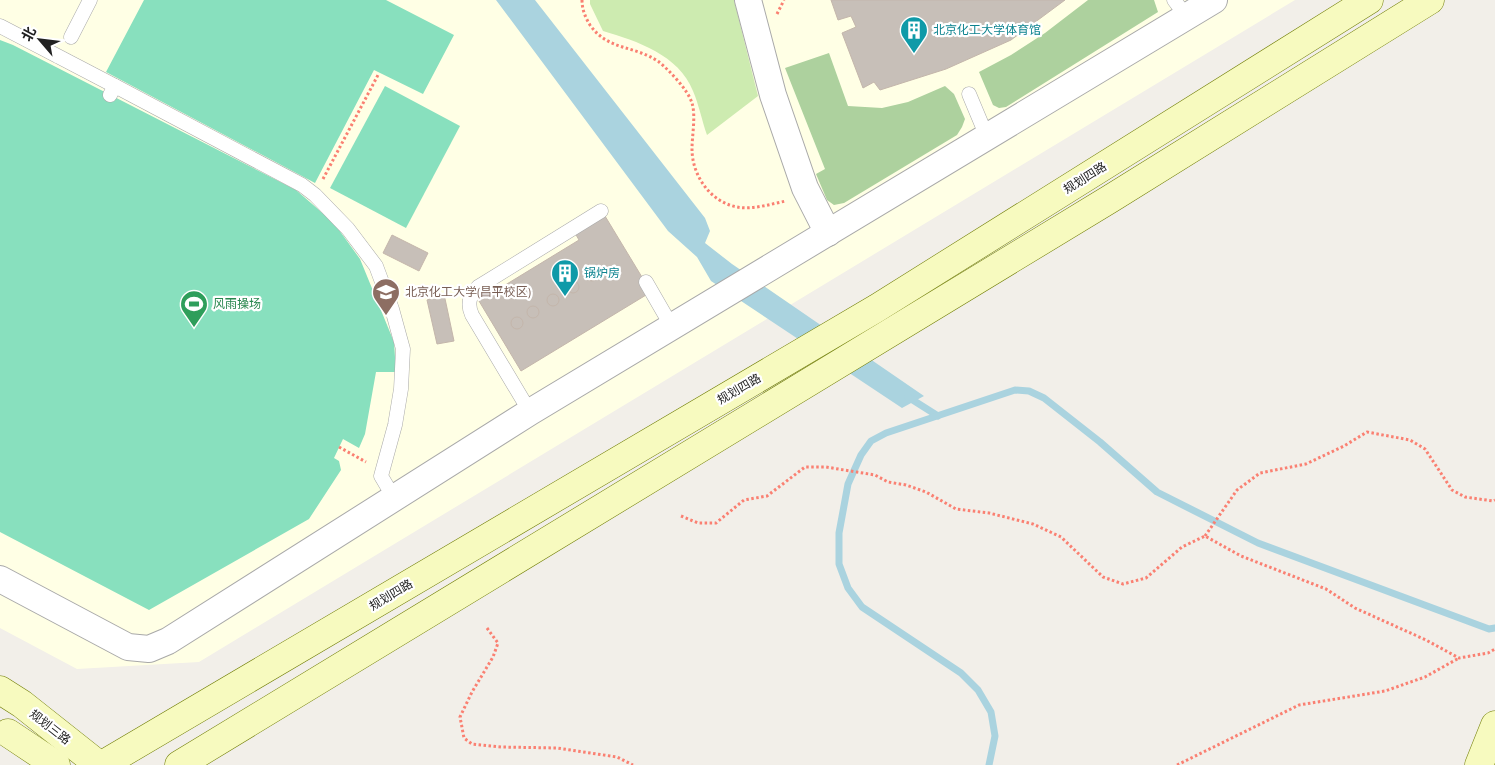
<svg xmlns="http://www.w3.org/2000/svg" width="1495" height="765" viewBox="0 0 1495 765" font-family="'PT Sans Narrow','Noto Sans SC',sans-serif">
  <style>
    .education { fill: #ffffe5 }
    .grass { fill: #cdebb0 }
    .forest { fill: #add19e }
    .pitch { fill: #88e0be }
    .water { fill: #aad3df }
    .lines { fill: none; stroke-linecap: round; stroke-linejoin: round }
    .stream { stroke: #aad3df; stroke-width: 7 }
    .building { fill: #c7bfb8; stroke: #c4b6ab }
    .service-casing { stroke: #a9a9a9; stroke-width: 15 }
    .minor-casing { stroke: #a9a9a9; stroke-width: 28 }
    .secondary-casing { stroke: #707d05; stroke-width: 29 }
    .path { stroke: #fa8072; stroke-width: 3; stroke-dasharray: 2.5 2.5; stroke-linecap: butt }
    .service { stroke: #fff; stroke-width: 14 }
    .minor { stroke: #fff; stroke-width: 26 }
    .secondary { stroke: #f7fabf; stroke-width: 28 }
    .labels { text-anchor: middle; stroke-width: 4.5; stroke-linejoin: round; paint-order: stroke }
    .culture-label { font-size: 12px; fill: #0d838f; stroke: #fff; text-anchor: start }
    .street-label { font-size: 12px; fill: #222; stroke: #fff }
    .education-label { font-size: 12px; fill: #785e54; stroke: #fff; text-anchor: start }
    .leisure-label { font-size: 12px; fill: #27864d; stroke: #fff; text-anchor: start }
  </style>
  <rect width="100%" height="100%" fill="#f2efe9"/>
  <path class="education" d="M0,0H1295L199,662L77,669L0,628Z"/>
  <path class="grass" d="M590,0H734L758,96L707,135C702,121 699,105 693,91C679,55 637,41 603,31L590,4Z"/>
  <g class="forest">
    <path d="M1088,0H1154L1158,12L1006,107L999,108L993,105L979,72L1011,55L1045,33Z"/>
    <path d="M829,53L848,106L882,108L908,102L945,86L954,94L965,119L962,127L957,135L844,203L834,205L827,200L816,174L825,169L785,68Z"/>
  </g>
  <g class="pitch">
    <path d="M144,0H386L454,35L423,94L374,70L315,183L106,72Z"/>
    <path d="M0,40L13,45L296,190L334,223L360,259L394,342L396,372H376L365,434L359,448L343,439L334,458L339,461L341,470L309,519L149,610L0,532Z"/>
    <path d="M385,86L460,126L406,228L330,188Z"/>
  </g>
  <path class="water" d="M496,0H535L705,218L710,231L705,243L732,264L924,396L902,408L711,281L697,257L668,231Z"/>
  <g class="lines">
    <g class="stream">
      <path d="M908,397L938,416"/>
      <path d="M989,765L995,736L991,712L978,690L961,673L862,607L848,588L839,564V533L848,484L861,455L871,441L886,433L1015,390L1029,391L1044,398L1100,442L1157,492L1258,543L1489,629L1495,628"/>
    </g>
  </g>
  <g class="building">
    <path d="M831,0H1065L1011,40L946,69L880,90L874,82L863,88L842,33L856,27L851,16L838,20Z"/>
    <path d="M605,216L651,292L521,371L479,301L579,240L575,233Z"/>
    <path d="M392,235L428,253L419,271L383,253Z"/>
    <circle cx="592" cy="275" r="6"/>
    <circle cx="573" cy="287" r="6"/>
    <circle cx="553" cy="300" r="6"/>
    <path d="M444,294L454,341L437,344L427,300Z"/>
    <circle cx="533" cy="312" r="6"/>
    <circle cx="517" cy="323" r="6"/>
  </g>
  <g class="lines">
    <g class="service-casing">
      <g id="service">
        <path d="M1174,0L1187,17"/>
        <path d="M0,26L115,86"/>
        <path d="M71,37L90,0"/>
        <path d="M969,94L987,137"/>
        <path d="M110,95L115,86L302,185L315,195L348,229L376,266L392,309L403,349L401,389L395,425L381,476L394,498"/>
        <path d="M646,282L672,327"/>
        <path d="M530,412L472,315C467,304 469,296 478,287L601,211"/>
      </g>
    </g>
    <g class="minor-casing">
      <g id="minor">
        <path d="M748,0L773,95L805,188L828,233"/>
        <path d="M0,579L128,647L149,649L168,641L530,412L1214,0"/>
      </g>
    </g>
    <g class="secondary-casing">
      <g id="secondary">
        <path d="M0,690L22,704L99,765"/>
        <path d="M8,733L56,765"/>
        <path d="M102,765L877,308L1369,0"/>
        <path d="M179,765L1110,199L1430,0"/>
        <path d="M1479,765L1495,725"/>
      </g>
    </g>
    <g class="path">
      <path d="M582,0C582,9 585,17 590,25C608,51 635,45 659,62C669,70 688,90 692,103C696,116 692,135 692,149C692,175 710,202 737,207C752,210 771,204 786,201"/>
      <path d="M777,14L784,0"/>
      <path d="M323,179L378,75"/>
      <path d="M339,447L366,462"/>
      <path d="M681,516L698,523H716L744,500L767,496L805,467H826L875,475L888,482L906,485L926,492L956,509L989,513L1033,524L1061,537L1103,577L1123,584L1146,578L1182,547L1205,536L1241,556L1326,589L1355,608L1426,640L1459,658L1488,653L1495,649"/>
      <path d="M1205,536L1237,490L1260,473L1306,464L1344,446L1367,432L1410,440L1425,449L1452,490L1465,497L1493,501L1495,500"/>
      <path d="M487,628L498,643L493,657L472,692L460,717L464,738L472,744L501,747L557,748L617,757L633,765"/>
      <path d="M1177,765L1299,705L1385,691L1425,677L1459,658"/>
    </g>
    <use href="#service" class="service"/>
    <use href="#minor" class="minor"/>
    <use href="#secondary" class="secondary"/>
  </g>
  <defs>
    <g id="building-pin" transform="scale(1.4375)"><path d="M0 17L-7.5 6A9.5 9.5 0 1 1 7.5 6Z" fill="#0f9aa8" stroke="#fff"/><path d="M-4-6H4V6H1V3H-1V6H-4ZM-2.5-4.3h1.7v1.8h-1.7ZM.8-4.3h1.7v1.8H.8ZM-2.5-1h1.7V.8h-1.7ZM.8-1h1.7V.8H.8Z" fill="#fff"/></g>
    <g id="university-pin" transform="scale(1.4375)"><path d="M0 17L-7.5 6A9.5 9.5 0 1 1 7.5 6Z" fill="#8d6e63" stroke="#fff"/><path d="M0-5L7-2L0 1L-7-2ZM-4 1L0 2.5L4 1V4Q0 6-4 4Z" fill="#fff"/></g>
    <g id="stadium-pin" transform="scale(1.4375)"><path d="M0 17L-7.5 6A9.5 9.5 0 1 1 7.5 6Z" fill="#2e9e5b" stroke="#fff"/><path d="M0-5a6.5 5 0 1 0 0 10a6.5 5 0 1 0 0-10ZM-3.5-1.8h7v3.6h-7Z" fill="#fff"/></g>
  </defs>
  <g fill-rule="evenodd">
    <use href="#building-pin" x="914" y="30"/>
    <use href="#building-pin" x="565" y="273"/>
    <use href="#university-pin" x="386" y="292"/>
    <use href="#stadium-pin" x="194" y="304"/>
  </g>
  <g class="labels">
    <g class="culture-label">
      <text x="933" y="34">北京化工大学体育馆</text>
      <text x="584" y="277">锅炉房</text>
    </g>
    <g class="street-label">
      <text transform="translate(1085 178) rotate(-32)" y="4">规划四路</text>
      <text transform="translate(739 389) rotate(-30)" y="4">规划四路</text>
      <text transform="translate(391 595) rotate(-31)" y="4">规划四路</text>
      <text transform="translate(50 727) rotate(38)" y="4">规划三路</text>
    </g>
    <g class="education-label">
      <text x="405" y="296">北京化工大学(昌平校区)</text>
    </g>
    <g class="leisure-label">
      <text x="213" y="308">风雨操场</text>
    </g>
  </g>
  <g transform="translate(40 40) rotate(298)" stroke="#ffffff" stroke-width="4" paint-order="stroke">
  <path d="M0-4L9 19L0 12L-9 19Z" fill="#222222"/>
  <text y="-8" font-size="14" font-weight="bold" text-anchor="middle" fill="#222222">北</text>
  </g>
</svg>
